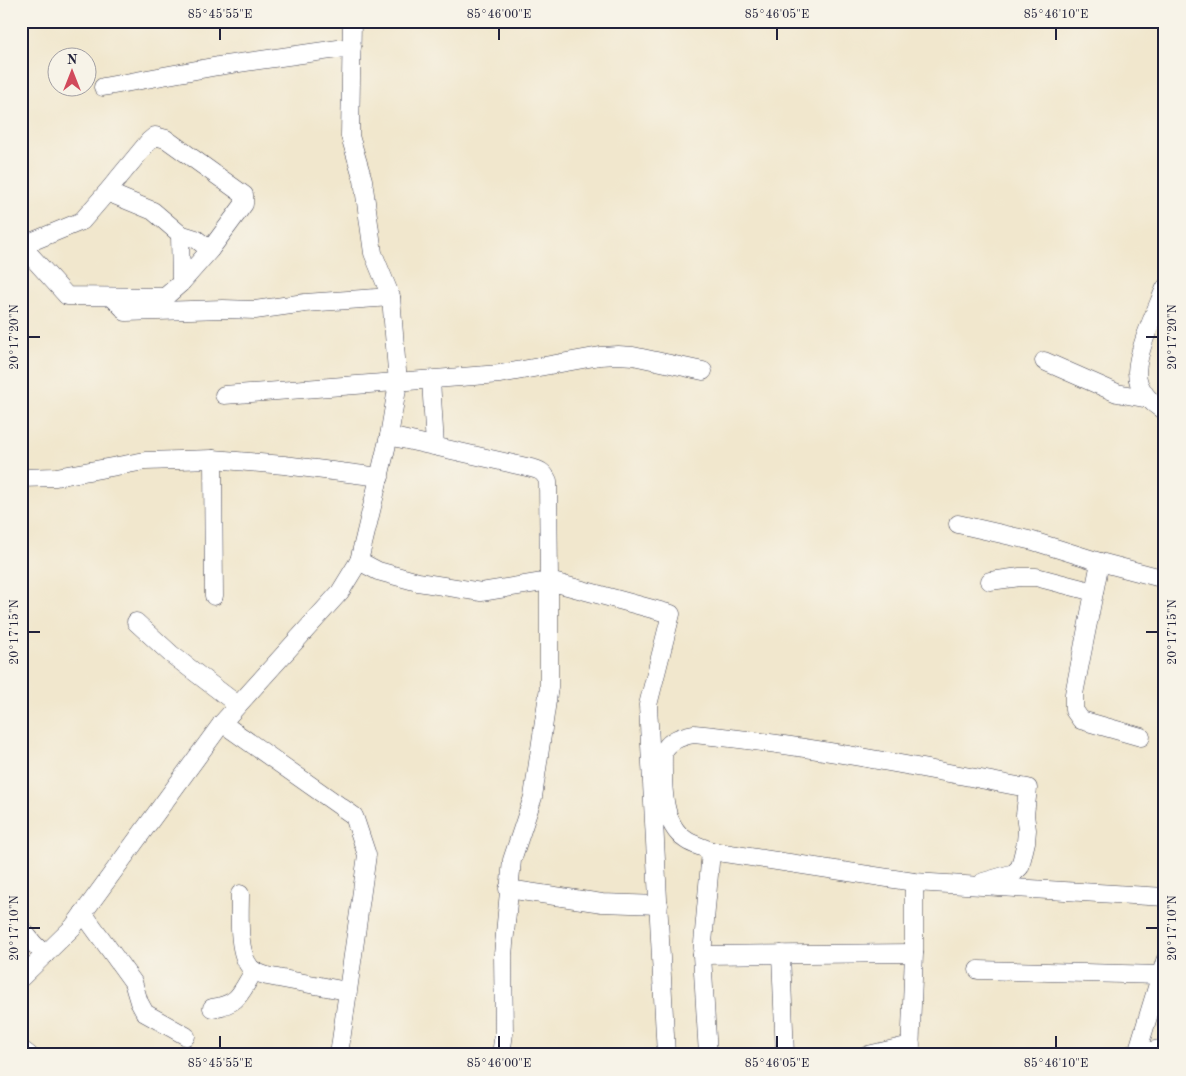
<svg xmlns="http://www.w3.org/2000/svg" width="1186" height="1076" viewBox="0 0 1186 1076" font-family="'Old Standard TT',serif">
  <style>
    .lines { fill: none; stroke-linecap: round; stroke-linejoin: round }
    .minor-casing { stroke: #414051; stroke-width: 19 }
    .minor { stroke: #fff; stroke-width: 18 }
    .ticks { fill: none; stroke: #22223b; stroke-width: 2 }
    .neatline { fill: none; stroke: #22223b; stroke-width: 2 }
    .ticks-label { font-size: 12px; text-anchor: middle; fill: #22223b }
  </style>
  <rect width="100%" height="100%" fill="#f7f3e8"/>
  <filter id="ink" filterUnits="userSpaceOnUse"><feTurbulence type="fractalNoise" baseFrequency=".02" numOctaves="2"/><feDisplacementMap in="SourceGraphic" scale="10" xChannelSelector="R" yChannelSelector="G"/><feConvolveMatrix kernelMatrix="1 2 1 2 8 2 1 2 1" color-interpolation-filters="sRGB"/></filter>
  <filter id="wash" filterUnits="userSpaceOnUse"><feTurbulence type="fractalNoise" baseFrequency=".0096" numOctaves="4" result="noise"/><feDisplacementMap in="SourceGraphic" scale="20" xChannelSelector="R" yChannelSelector="G"/><feGaussianBlur stdDeviation="1.12" result="paint"/><feColorMatrix in="noise" values="0 0 0 0 0 0 0 0 0 0 0 0 0 0 0 0 0 1.4 0 .05"/><feComposite in="paint" operator="in"/></filter>
  <g filter="url(#wash)">
    <rect width="100%" height="100%" fill="#f1e7cd"/>
  </g>
  <g filter="url(#ink)">
    <g class="lines">
      <g class="minor-casing">
        <g id="minor">
          <path d="M352,21L350,136L363,180L373,253L391,297L398,383L389,436L359,561"/>
          <path d="M103,87L218,66L352,47"/>
          <path d="M180,234L181,283"/>
          <path d="M21,246L82,221L107,192L149,141L155,136L166,139L244,195V204L210,250L196,239L180,234L153,211L107,192"/>
          <path d="M22,246L67,296L165,297L181,283L210,250"/>
          <path d="M1165,288C1156,311 1138,348 1137,372C1137,389 1151,404 1165,411"/>
          <path d="M112,297L124,309L126,312L223,309L255,310L305,303L391,297"/>
          <path d="M1044,361L1117,393L1149,399"/>
          <path d="M431,380L435,446"/>
          <path d="M224,395L500,374L600,356L618,355L633,356L703,371"/>
          <path d="M213,459L214,596"/>
          <path d="M21,478L56,477L145,461L213,459L284,465L380,477"/>
          <path d="M958,524L1033,541L1100,562L1165,579"/>
          <path d="M1100,562L1074,694V710L1081,720L1141,737"/>
          <path d="M990,581L1020,577H1036L1094,592"/>
          <path d="M136,622L171,654L238,705"/>
          <path d="M711,851C703,847 693,845 686,840C660,823 663,780 663,753C668,741 681,736 694,734C806,745 917,767 1028,788L1025,815L1027,830L1026,842L1020,867L1014,873L983,882"/>
          <path d="M508,889L602,903L659,905"/>
          <path d="M240,894C240,913 237,952 250,967C254,972 261,974 267,976L347,991"/>
          <path d="M83,913L133,982L139,1002L145,1013L186,1036"/>
          <path d="M21,928L33,943L45,955"/>
          <path d="M781,954L785,1055"/>
          <path d="M702,955L914,953"/>
          <path d="M978,970L1160,975"/>
          <path d="M21,978L73,927L222,723"/>
          <path d="M212,1008C240,1004 240,993 254,971"/>
          <path d="M21,1049L29,1055"/>
          <path d="M1137,1053L1165,961"/>
          <path d="M339,1055L367,855L354,816L222,723L340,592L359,561L378,571L418,582L481,592L549,581L548,481C544,472 540,470 531,468L389,436"/>
          <path d="M501,1055L504,1033L503,955L512,860L533,797L549,687V581L671,614L648,705L666,1055"/>
          <path d="M708,1055L702,955L711,851L914,882L1165,897"/>
          <path d="M868,1055L911,1045"/>
          <path d="M910,1055L914,953V882"/>
          <path d="M1129,1055L1165,1048"/>
        </g>
      </g>
      <use href="#minor" class="minor"/>
    </g>
  </g>
  <path class="ticks" d="M220,28V40M499,28V40M777,28V40M1056,28V40M28,337H40M1146,337H1158M28,632H40M1146,632H1158M28,928H40M1146,928H1158M220,1036V1048M499,1036V1048M777,1036V1048M1056,1036V1048"/>
  <rect width="1186" height="1076" fill="none" stroke="#f7f3e8" stroke-width="55"/>
  <g transform="translate(72 72)"><circle r="24" fill="#f7f3e8" stroke="#a29fa3"/>
  <path d="M0-4L9 19L0 12L-9 19Z" fill="#d1495b"/>
  <text y="-8" font-size="14" font-weight="bold" text-anchor="middle" fill="#22223b">N</text>
  </g>
  <rect x="28" y="28" width="1130" height="1020" class="neatline"/>
  <g class="ticks-label">
    <text x="220" y="18">85°45'55"E</text>
    <text x="499" y="18">85°46'00"E</text>
    <text x="777" y="18">85°46'05"E</text>
    <text x="1056" y="18">85°46'10"E</text>
    <text transform="translate(14 337) rotate(-90)" y="4">20°17'20"N</text>
    <text transform="translate(1172 337) rotate(-90)" y="4">20°17'20"N</text>
    <text transform="translate(14 632) rotate(-90)" y="4">20°17'15"N</text>
    <text transform="translate(1172 632) rotate(-90)" y="4">20°17'15"N</text>
    <text transform="translate(14 928) rotate(-90)" y="4">20°17'10"N</text>
    <text transform="translate(1172 928) rotate(-90)" y="4">20°17'10"N</text>
    <text x="220" y="1067">85°45'55"E</text>
    <text x="499" y="1067">85°46'00"E</text>
    <text x="777" y="1067">85°46'05"E</text>
    <text x="1056" y="1067">85°46'10"E</text>
  </g>
</svg>
